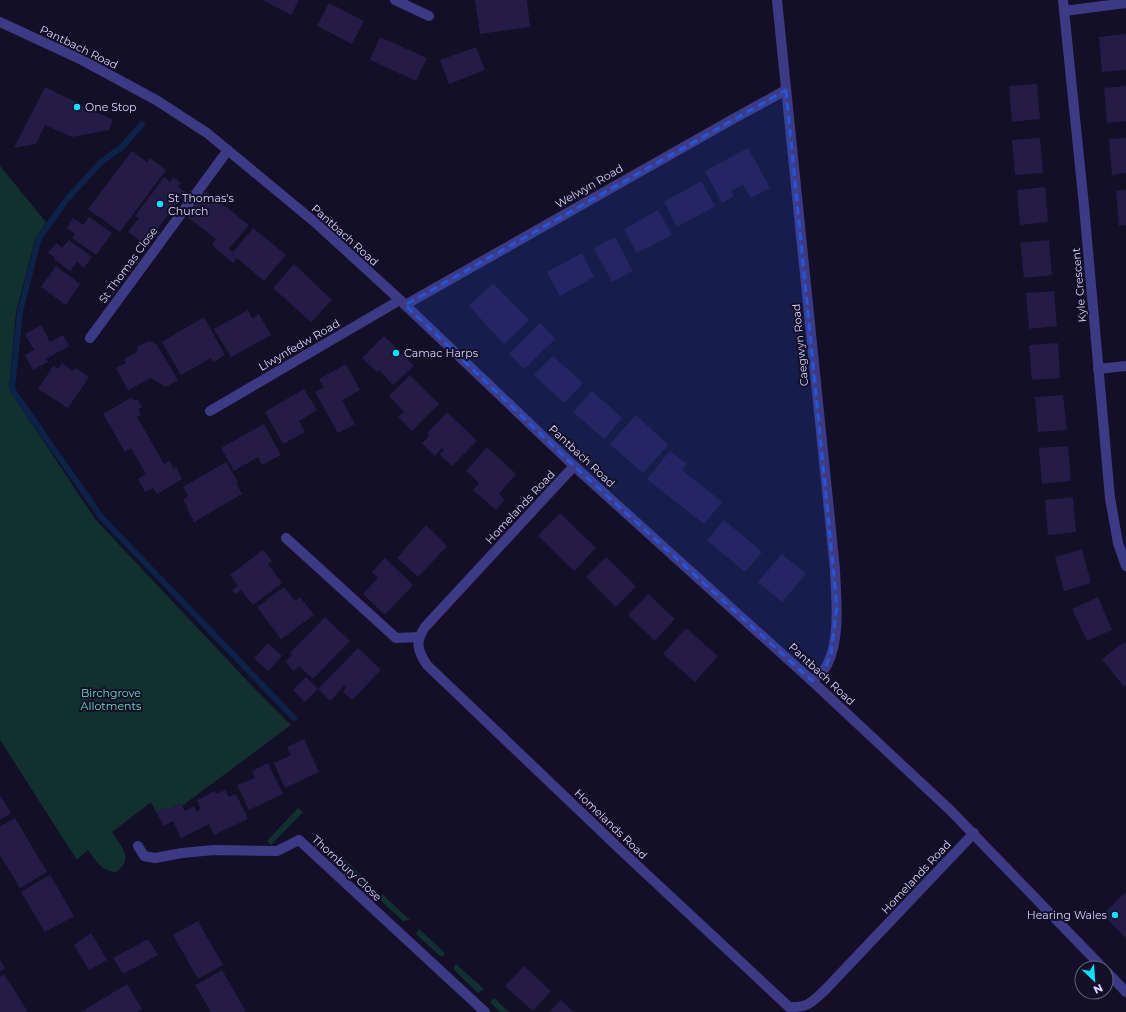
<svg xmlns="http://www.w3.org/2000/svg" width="1126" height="1012" viewBox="0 0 1126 1012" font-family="Montserrat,sans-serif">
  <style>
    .green { fill: #12302f }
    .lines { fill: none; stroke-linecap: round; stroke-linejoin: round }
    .stream { stroke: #0c2248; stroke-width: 6 }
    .building { fill: #241b47 }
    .minor { stroke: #3d3a85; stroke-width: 10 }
    .tertiary { stroke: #3d3a85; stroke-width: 10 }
    .marked { fill: #2655da; fill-opacity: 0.2; stroke: #2655da; stroke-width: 3; stroke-dasharray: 8 5; stroke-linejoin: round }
    .poi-dot { fill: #00e5ff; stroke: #130f26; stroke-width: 1.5 }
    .labels { text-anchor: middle; stroke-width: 4; stroke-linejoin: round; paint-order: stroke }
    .street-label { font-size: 11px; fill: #d9d4ff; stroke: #130f26 }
    .poi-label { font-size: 11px; fill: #d9d4ff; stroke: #130f26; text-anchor: start }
    .park-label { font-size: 11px; fill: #5fe0c0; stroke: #130f26 }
  </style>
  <rect width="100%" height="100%" fill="#130f26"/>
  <g class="green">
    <path d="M0,166L46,222L35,240L16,312L9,389L95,519L255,689L291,725L182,806L181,804L168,810L167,807L156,812L151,802L112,832C121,847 135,858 116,872C101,871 96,861 88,850L77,860L0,740Z"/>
    <path d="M298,808L303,812L271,845L267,841Z"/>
    <path d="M345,860L373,886L367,889L344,867L343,862Z"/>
    <path d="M382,894L410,920L403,921L380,900L379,897Z"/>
    <path d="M419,929L445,953L443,956H440L416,934Z"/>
    <path d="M456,964L484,989L478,993L454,970V967Z"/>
    <path d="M494,998L509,1012H500L490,1002Z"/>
  </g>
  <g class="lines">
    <path class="stream" d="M142,124L123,146L101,162L68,198L44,231L38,241L20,312L12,389L101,517L294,718"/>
  </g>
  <g class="building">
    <path d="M263,0H299L291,15Z"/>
    <path d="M475,0H527L530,27L480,34Z"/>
    <path d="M329,3L364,21L352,44L317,26Z"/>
    <path d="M1126,34V70L1102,72L1099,37Z"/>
    <path d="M380,37L427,58L416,81L370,60Z"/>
    <path d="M476,47L485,70L449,84L440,60Z"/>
    <path d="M1037,84L1040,119L1012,122L1009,86Z"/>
    <path d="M1126,86V121L1107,123L1104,88Z"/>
    <path d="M45,87L113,120L109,130L72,137L45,125L36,144L14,148Z"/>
    <path d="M1040,138L1043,173L1015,175L1012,140Z"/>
    <path d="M1126,138V173L1112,175L1109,139Z"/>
    <path d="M748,148L770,188L751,198L743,184L731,191L734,196L722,203L705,171Z"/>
    <path d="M132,151L147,162L150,158L166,170L120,232L88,209Z"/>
    <path d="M164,177L170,182L173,177L181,183L178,187L185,192L156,231L153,229L143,243L128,232L139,218L135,216Z"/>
    <path d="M701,181L715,206L677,227L664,202Z"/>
    <path d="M1045,187L1048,222L1020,225L1017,190Z"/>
    <path d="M1126,190V225L1119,226L1116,191Z"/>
    <path d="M206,191L249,225L229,249L233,252L253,228L286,255L264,281L237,258L233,263L212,245L216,239L186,216Z"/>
    <path d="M658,210L672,235L637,253L624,229Z"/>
    <path d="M89,217L112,233L96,255L72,238L75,234L67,228L73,218L83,225Z"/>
    <path d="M615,237L633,271L612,282L594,248Z"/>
    <path d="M69,240L92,257L84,268L77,262L70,271L54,259L55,257L48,253L56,243L62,248Z"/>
    <path d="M1049,240L1052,275L1024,278L1020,243Z"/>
    <path d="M582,253L594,277L560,296L547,272Z"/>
    <path d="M294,264L332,300L311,322L273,288Z"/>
    <path d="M56,266L80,284L66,305L41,287Z"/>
    <path d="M493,283L529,320L504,344L469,306Z"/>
    <path d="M1054,291L1057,326L1029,329L1026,293Z"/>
    <path d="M248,310L252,318L259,314L271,335L231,357L214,329Z"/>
    <path d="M204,317L225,355L214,362L211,358L181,375L162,342Z"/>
    <path d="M540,323L555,339L524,369L509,354Z"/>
    <path d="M41,325L50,342L63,335L69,346L46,359L48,362L33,370L25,355L34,350L25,334Z"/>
    <path d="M384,336L414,366L393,385L379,370L377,372L362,358Z"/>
    <path d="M150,341L157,345L178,380L166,387L151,378L128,390L116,368L126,363L124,359L137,352L138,346Z"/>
    <path d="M1058,343L1060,378L1032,380L1029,345Z"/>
    <path d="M553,356L583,383L564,403L534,375Z"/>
    <path d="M62,363L73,371L75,368L89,377L68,408L38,389L53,366L58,369Z"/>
    <path d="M346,364L360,390L342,400L355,424L338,433L315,392L324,387L319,379Z"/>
    <path d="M410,375L439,404L412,431L398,417L404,412L389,396Z"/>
    <path d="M304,389L317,410L299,421L305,432L283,444L265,412Z"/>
    <path d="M592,391L622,418L604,439L573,412Z"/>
    <path d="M1063,395L1067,430L1038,432L1035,397Z"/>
    <path d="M132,397L134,401L137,399L142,407L138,409L141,415L137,417L164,464L170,461L174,469L176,467L182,479L157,494L153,488L145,492L138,479L146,474L131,448L125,452L103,414Z"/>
    <path d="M447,412L477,441L452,466L439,454L444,450L442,448L435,456L422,443L429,436L427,433Z"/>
    <path d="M636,415L668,445L643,473L610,444Z"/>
    <path d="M264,424L281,455L262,465L258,457L234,471L221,448Z"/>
    <path d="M1068,446L1071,481L1042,484L1039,448Z"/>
    <path d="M487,447L516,474L499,494L505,500L496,510L473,490L479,483L466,471Z"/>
    <path d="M670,451L687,464L682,470L722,502L704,524L647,479Z"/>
    <path d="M226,462L238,482L236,483L242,494L194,522L187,509L188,508L183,499L188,496L183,487Z"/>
    <path d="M1073,497L1076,532L1048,535L1045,500Z"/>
    <path d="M560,513L596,548L574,571L538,536Z"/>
    <path d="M724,520L762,552L745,572L707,540Z"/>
    <path d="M426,525L447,546L418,577L397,558Z"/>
    <path d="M1082,549L1091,583L1064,591L1055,557Z"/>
    <path d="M263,550L272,561L268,564L282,583L253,605L241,590L235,594L232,590L238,586L230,575Z"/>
    <path d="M782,554L806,574L782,602L758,582Z"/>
    <path d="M606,557L636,586L616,607L586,577Z"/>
    <path d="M385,558L413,585L385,615L363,594L378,578L372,572Z"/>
    <path d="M284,587L295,601L300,597L314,615L281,639L257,607Z"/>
    <path d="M648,594L675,619L655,641L628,615Z"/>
    <path d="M1098,597L1112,630L1087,641L1072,609Z"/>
    <path d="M325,617L350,641L313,679L299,666L294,671L285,662L292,655L290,653Z"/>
    <path d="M686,628L718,656L695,682L663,654Z"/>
    <path d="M1124,642L1126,644V685L1124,687L1102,659Z"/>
    <path d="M268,643L282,656L268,671L254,658Z"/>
    <path d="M358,648L381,670L352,700L343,692L346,688L344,686L330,701L318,689Z"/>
    <path d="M306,677L318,689L305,702L293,690Z"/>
    <path d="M304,739L319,772L285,788L274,763L291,755L287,747Z"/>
    <path d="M268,763L283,794L249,810L237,785L255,778L252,771Z"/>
    <path d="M225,790L229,797L236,794L248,819L214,835L209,824L181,838L173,821L164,826L156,812L167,807L168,810L181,804L185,811L194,806L197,812L201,809L197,800L215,791L216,794Z"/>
    <path d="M0,795L11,813L0,820Z"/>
    <path d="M15,818L47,872L20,888L0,855V826Z"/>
    <path d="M50,875L74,916L45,932L21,892Z"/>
    <path d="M1126,892V939L1103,914Z"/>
    <path d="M198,921L223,965L198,979L173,935Z"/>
    <path d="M91,933L107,960L89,970L74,945Z"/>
    <path d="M148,939L158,955L123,974L113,958Z"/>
    <path d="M0,960L5,968L0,971Z"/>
    <path d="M524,966L551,991L533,1011L505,986Z"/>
    <path d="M222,970L246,1012H211L195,985Z"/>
    <path d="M4,974L28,1012H0V977Z"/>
    <path d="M127,984L142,1009L137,1012H81Z"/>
    <path d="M561,1000L574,1012H549Z"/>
  </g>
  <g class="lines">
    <g class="minor">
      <path d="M395,0L429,16"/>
      <path d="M777,0L835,569C836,599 841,638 827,665C824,671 817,676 812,681"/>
      <path d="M1063,0L1084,206L1110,498L1118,543L1126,566"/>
      <path d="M1064,11L1126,3"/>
      <path d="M405,305L733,119L786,90"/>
      <path d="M90,338L228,150"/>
      <path d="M1098,369L1126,366"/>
      <path d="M210,411L400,300"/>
      <path d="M574,466L425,627C415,642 417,650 427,665L626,855L789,1007C808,1008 812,1002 825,990L974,833"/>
      <path d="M286,538L396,638L419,637"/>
      <path d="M138,846L144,856L155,858L182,853L214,850L277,851L299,840L485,1012"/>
    </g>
    <g class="tertiary">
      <path d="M0,22L82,60L156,100L207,133L317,224L400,300L574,466L812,681L950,810L1103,968"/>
      <path d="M1106,971L1126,992"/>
    </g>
  </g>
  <path class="marked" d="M786,90L837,606L831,654L826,666L812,681L574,466L405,305Z"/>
  <g class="poi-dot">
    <circle cx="77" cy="107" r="4"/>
    <circle cx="160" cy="204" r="4"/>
    <circle cx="396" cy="353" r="4"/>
    <circle cx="1115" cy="915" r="4"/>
  </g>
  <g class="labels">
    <g class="street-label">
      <text transform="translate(79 47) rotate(26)" y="4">Pantbach Road</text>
      <text transform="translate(589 186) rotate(-30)" y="4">Welwyn Road</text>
      <text transform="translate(345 235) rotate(42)" y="4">Pantbach Road</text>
      <text transform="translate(128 265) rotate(-54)" y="4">St Thomas Close</text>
      <text transform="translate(1079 285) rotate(-95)" y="4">Kyle Crescent</text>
      <text transform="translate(299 345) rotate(-30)" y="4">Llwynfedw Road</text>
      <text transform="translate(800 345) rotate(-96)" y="4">Caegwyn Road</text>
      <text transform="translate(582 456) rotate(43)" y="4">Pantbach Road</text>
      <text transform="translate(520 507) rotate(-47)" y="4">Homelands Road</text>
      <text transform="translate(822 674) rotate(43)" y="4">Pantbach Road</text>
      <text transform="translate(611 824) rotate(44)" y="4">Homelands Road</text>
      <text transform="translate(347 868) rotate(43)" y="4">Thornbury Close</text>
      <text transform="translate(916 877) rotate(-47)" y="4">Homelands Road</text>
    </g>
    <g class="poi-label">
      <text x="85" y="111">One Stop</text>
      <text x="168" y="202">St Thomas's<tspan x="168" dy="13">Church</tspan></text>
      <text x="404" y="357">Camac Harps</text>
      <text x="1107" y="919" text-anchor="end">Hearing Wales</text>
    </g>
    <g class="park-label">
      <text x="111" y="697">Birchgrove<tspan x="111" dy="13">Allotments</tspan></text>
    </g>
  </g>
  <g transform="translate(1094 980) rotate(155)"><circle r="19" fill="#130f26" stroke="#625e7d"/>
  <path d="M0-3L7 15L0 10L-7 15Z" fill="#00e5ff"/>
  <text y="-6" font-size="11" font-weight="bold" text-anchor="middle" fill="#d9d4ff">N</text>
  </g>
</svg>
